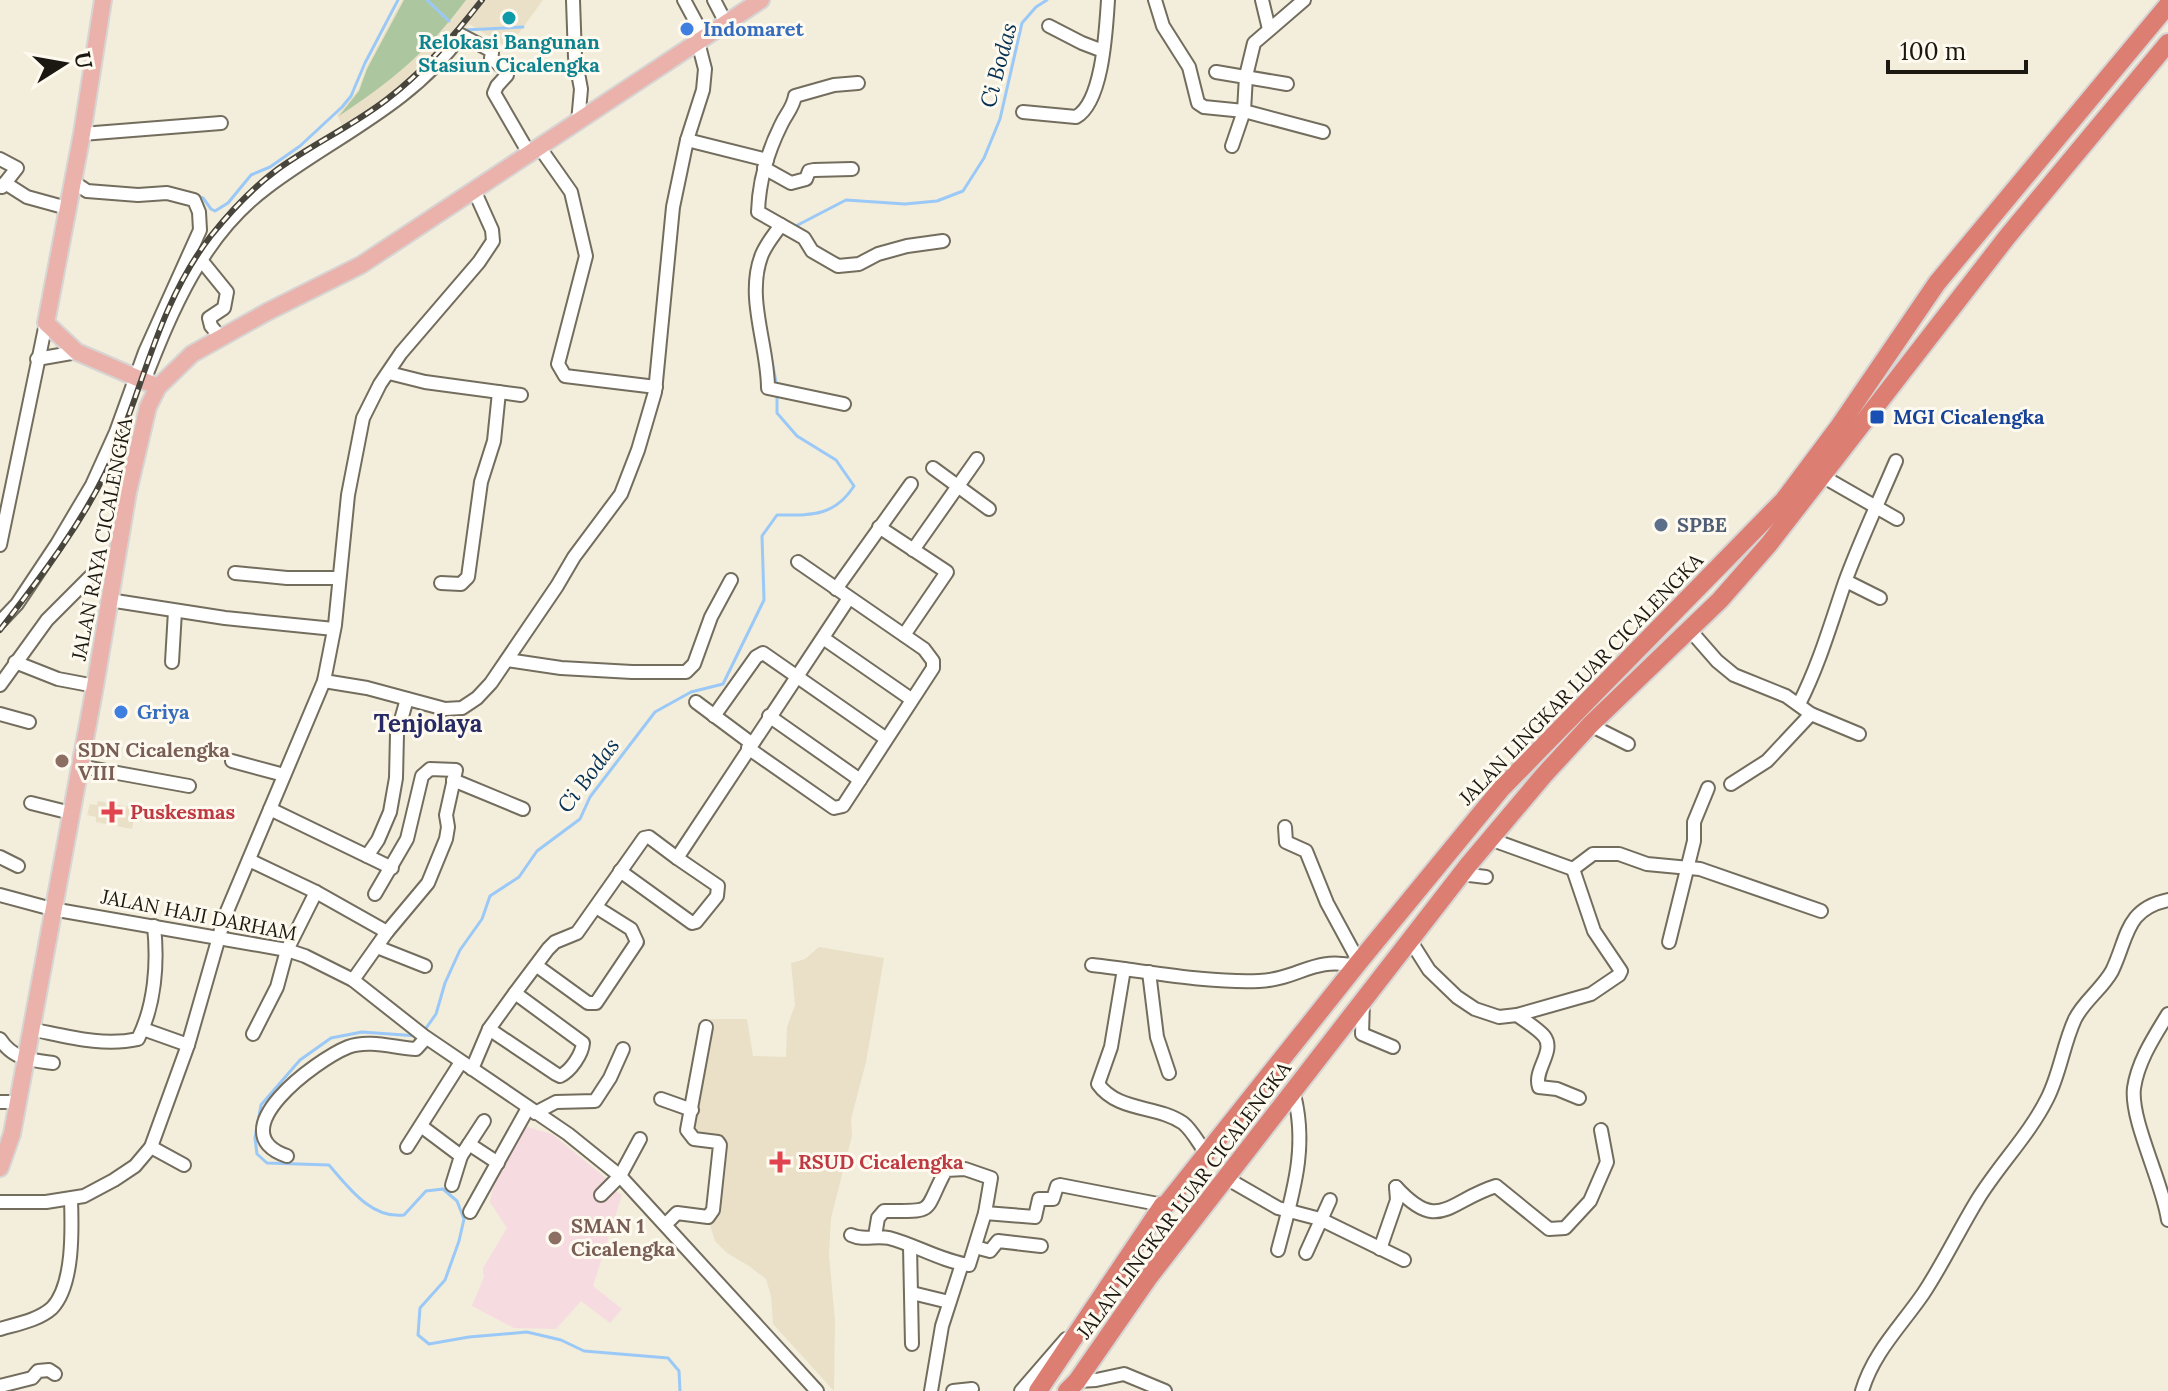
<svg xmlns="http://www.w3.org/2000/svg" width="2168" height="1391" viewBox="0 0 2168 1391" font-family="Lora,serif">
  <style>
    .built { fill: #e9e0c7 }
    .education { fill: #f6dbe1 }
    .green { fill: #acc7a0 }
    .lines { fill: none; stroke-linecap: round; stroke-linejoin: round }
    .stream { stroke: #9bc9f7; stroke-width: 3 }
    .minor-casing { stroke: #736d5e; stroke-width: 16 }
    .major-casing { stroke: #d6d5d4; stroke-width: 20 }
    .highway-casing { stroke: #d6d5d4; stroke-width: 22 }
    .minor { stroke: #fff; stroke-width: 12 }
    .major { stroke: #ebb2ab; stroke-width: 16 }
    .highway { stroke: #dd7e73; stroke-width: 18 }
    .rail-casing { stroke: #48453c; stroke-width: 6 }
    .rail { stroke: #fefaef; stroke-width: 3; stroke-dasharray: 9; stroke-linecap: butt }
    .culture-dot { fill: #0f9aa8; stroke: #fefaef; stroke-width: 3 }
    .shop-dot { fill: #3f7fe0; stroke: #fefaef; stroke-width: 3 }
    .transit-dot { fill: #1a4fb4; stroke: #fefaef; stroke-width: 3 }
    .service-dot { fill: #5c6f8a; stroke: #fefaef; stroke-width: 3 }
    .education-dot { fill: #8d6e63; stroke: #fefaef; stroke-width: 3 }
    .health-dot { fill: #e0444e; stroke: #fefaef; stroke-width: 3 }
    .labels { text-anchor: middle; stroke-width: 6; stroke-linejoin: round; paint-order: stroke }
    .shop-label { font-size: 20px; font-weight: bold; fill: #366cbe; stroke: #fefaef; text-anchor: start }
    .culture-label { font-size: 20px; font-weight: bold; fill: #0d838f; stroke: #fefaef }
    .transit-label { font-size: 20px; font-weight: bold; fill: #164399; stroke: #fefaef; text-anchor: start }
    .service-label { font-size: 20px; font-weight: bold; fill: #4e5e75; stroke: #fefaef; text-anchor: start }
    .street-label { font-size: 20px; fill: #1a1811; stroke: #fefaef }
    .education-label { font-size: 20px; font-weight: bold; fill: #785e54; stroke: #fefaef; text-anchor: start }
    .health-label { font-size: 20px; font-weight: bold; fill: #be3a42; stroke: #fefaef; text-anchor: start }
    .water-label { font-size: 22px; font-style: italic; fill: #053155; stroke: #fefaef }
    .quarter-label { font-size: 24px; font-weight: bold; fill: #272a64; stroke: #fefaef }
  </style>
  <rect width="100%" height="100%" fill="#f3eddb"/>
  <g class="built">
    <path d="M402,0H543L508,48L469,24L425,73L345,132L337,115L358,90L366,68Z"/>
    <path d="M98,801L136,808L132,829L96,822V817L87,815L90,804L97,805Z"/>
    <path d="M819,947L884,958L866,1062L851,1119L852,1136L831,1218L829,1255L835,1321L834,1391L773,1324L771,1296L766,1279L749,1266L727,1253L715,1241L709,1222L721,1142L692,1133L693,1104L709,1019H747L753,1056L786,1057L787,1027L795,1005L791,963L805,959Z"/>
  </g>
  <path class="education" d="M527,1127L552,1134L617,1187L615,1191L622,1195L593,1286L622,1309L610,1323L581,1301L556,1329L514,1328L472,1306L484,1277L483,1268L507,1228L490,1202L492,1191L520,1130Z"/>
  <path class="green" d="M404,0H466C427,52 392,81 339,116L359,91L367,69Z"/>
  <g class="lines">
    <g class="stream">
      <path d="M427,0L449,21"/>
      <path d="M464,30L523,27"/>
      <path d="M199,197L203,198L211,209L215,211L228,203L251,175L270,167L300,146L342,107L351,96L365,63L398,0"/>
      <path d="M792,228L846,200L905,204L937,201L963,191L984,158L1000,119L1022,23L1036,7L1047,0"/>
      <path d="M770,351L777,387"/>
      <path d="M424,1031L436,1014L445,983L460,950L482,919L490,896L519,877L537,851L580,819L590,797L655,712L691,692L723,684L764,600L762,536L777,515C811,515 834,517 854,486L836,460L797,436L777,413V395"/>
      <path d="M418,1036L362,1032L331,1038L300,1060L261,1105L255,1138L257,1154L267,1163L329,1165C348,1187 371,1219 404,1215L426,1191L443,1189L457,1201L464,1219L459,1241L445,1280L420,1308L418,1335L429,1344L469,1337L527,1332L561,1340L584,1351L668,1358L679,1371L680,1391"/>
    </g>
    <g class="minor-casing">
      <g id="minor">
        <path d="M573,0L575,57L581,89L578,122"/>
        <path d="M684,0L704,37"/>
        <path d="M714,0L726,23"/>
        <path d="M1155,0L1163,26L1189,67L1198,103L1204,107L1244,111L1232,146"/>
        <path d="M1262,0L1269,29"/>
        <path d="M1304,0L1254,43L1246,76L1244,111L1323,132"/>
        <path d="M1049,26L1082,43L1103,51"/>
        <path d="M1216,72L1287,84"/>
        <path d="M858,83L834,85L795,96C793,108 786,114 781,125C767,153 759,181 758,212L804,238L812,251L838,266L859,264L878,254L907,246L943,241"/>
        <path d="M1023,112L1076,117C1103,102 1106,29 1108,0"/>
        <path d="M82,134L221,123"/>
        <path d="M687,140L767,160"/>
        <path d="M540,148L571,192L586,256L558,364L565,376L656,387"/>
        <path d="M0,159L17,168L2,187"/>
        <path d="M764,168L791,183L806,179L809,171L814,170L852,169"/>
        <path d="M5,183L27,197L67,208"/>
        <path d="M781,225C774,235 765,245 761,257C746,298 768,346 768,388L844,404"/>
        <path d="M201,260L227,292L224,308L209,318L211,326L221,338"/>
        <path d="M37,359L77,352"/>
        <path d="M389,373L425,382L521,395"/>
        <path d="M144,381C172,310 202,236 266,188C333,137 411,105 461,35L490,50L492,53L491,58L507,71V75L497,86L494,93L530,155"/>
        <path d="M933,468L989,509"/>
        <path d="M1822,476L1897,519"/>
        <path d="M879,527L947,572L904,635"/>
        <path d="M0,545L46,323"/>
        <path d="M913,550L977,459"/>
        <path d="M235,573L287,578H339"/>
        <path d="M1846,581L1880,598"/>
        <path d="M441,583L461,584L468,577L481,482L494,441L499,392"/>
        <path d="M836,589L911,484"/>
        <path d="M109,600L225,618L334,629"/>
        <path d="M0,622L17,604L57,544L92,485L116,432L145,352L200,230L199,212L194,200L167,193L138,195L87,191L72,181"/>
        <path d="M1689,629L1717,661L1734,675L1786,696L1811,714L1859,734"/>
        <path d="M823,638L911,699"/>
        <path d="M507,660L561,668L632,672H686L694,664L711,617L731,580"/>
        <path d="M15,662L58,679L95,686"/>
        <path d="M172,662L175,611"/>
        <path d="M324,681L367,688L445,709L462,708L477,698L491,683L557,586L574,557L621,494L638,450L655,392L673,207L687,140L703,90L705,69L698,42"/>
        <path d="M0,685L47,620L119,548"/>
        <path d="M696,702L751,743"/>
        <path d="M1799,704C1819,665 1831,623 1845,582C1860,541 1879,501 1896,461"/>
        <path d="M0,714L29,722"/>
        <path d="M714,716L756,657L763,653L885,738"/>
        <path d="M769,716L860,780"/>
        <path d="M1590,725L1628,744"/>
        <path d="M748,748L834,808L843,806L933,668V661L924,649L798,562"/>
        <path d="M232,761L284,775"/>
        <path d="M79,766L189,786"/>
        <path d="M453,780L523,809"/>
        <path d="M1731,784L1767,761L1811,714"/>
        <path d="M31,803L71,813"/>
        <path d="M270,809L392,868"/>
        <path d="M1285,827L1286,842L1306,851L1327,903L1359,962"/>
        <path d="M1490,839L1573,869"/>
        <path d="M367,856L378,840L390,812L396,778L397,734L407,699"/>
        <path d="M0,857L18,866"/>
        <path d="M249,860L316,892L387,932"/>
        <path d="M1573,869L1593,854H1619L1647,864L1700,869L1821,911"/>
        <path d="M620,871L692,923L696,922L717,896L718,886L677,858"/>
        <path d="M1461,874L1486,877"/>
        <path d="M0,895L52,909L287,950L305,956L353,980L424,1036L568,1134L620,1176L817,1391"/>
        <path d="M1410,940L1429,970L1457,997L1475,1009L1499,1017L1517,1015L1591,994L1619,975L1621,971L1594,931L1573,869"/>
        <path d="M1669,942L1694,841V822L1708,788"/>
        <path d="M377,947L425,966"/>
        <path d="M1092,965C1147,971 1205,983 1259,981C1299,979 1314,956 1355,966"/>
        <path d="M537,966L588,1003H596L637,942L631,929L596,907"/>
        <path d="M1124,969L1111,1047L1098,1084C1118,1112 1157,1105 1183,1123C1192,1130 1199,1144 1206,1153"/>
        <path d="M1149,972L1157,1037L1169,1073"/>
        <path d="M353,980L387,932L428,883L446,839L448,827L446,815L456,770L430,769L422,776L407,839L375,894"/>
        <path d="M1363,1001L1362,1034L1393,1047"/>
        <path d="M2168,1014C2154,1037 2138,1061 2134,1088C2130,1120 2163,1183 2168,1220"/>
        <path d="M1517,1015C1525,1021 1537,1028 1544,1036C1556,1051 1533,1070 1539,1087L1557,1089L1579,1098"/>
        <path d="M30,1029C66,1036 102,1047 138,1039C155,1005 158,963 154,926"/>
        <path d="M143,1029L188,1045"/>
        <path d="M489,1029L556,1074L560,1076C571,1071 582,1054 583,1043L515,993"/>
        <path d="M253,1034L277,987L287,950L316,892"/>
        <path d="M0,1039C13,1059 30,1060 53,1063"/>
        <path d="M472,1069L489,1029L515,993L548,949L555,942L577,933L644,838L649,837L677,858L849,598"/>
        <path d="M661,1099L692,1110"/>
        <path d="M0,1102H17"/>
        <path d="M535,1113L556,1102L595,1101L610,1078L623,1049"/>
        <path d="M421,1126L461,1156"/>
        <path d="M469,1144L484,1121"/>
        <path d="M151,1147L184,1165"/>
        <path d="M407,1147L461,1062"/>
        <path d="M287,1156C218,1132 316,1060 348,1047C369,1039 395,1048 416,1049L426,1038"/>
        <path d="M1226,1178L1278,1208L1320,1219L1404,1260"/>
        <path d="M452,1185L461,1156L469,1144L498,1163"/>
        <path d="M1396,1187C1439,1234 1448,1201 1496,1186L1549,1229L1565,1228L1590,1201L1607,1162L1601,1130"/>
        <path d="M601,1195L620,1176L640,1139"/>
        <path d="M0,1202H46L84,1196L114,1180L135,1166L151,1147L188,1045L225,916L324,681L335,625L348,495L363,418L380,384L401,353L479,262L493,241L492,230L474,190"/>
        <path d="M470,1212L528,1108"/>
        <path d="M985,1213L1035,1217L1039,1199H1053L1057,1186L1060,1185L1163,1205"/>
        <path d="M666,1224L677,1213L708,1217L713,1210L720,1145L718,1142L694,1139L687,1130L706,1027"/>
        <path d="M851,1235C864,1241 875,1235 889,1238C916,1245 941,1261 969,1265L985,1213L991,1178L965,1169L946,1170C922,1214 938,1211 884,1211L878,1218L875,1236"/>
        <path d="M910,1246L912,1344"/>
        <path d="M975,1247L990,1251L998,1241L1041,1246"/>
        <path d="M1380,1249L1397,1200L1396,1187"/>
        <path d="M1278,1250C1292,1196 1309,1147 1293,1091"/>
        <path d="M1306,1253L1330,1200"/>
        <path d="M912,1293L949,1302"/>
        <path d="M0,1329C17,1324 39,1320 52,1308C74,1285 72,1228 71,1199"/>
        <path d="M1077,1381L1096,1380L1124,1374L1165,1391"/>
        <path d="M0,1386L32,1378L38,1371L49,1370L55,1374"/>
        <path d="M931,1391L942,1326L962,1264"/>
        <path d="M953,1391L972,1389"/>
        <path d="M1021,1391L1066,1339"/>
        <path d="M1862,1391C1873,1353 1901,1326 1923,1294C1943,1264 1959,1230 1978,1199C1999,1165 2029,1135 2047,1099C2060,1074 2063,1045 2075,1019C2084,1001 2102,989 2112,971C2128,938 2125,909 2168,900"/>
      </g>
    </g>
    <g class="major-casing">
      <g id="major">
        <path d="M103,0L82,134L46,323L77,352L158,387"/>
        <path d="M0,1168L12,1134L95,686L128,492L148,407L158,387L192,354L267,312L361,265L761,0"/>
      </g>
    </g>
    <g class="highway-casing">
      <g id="highway">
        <path d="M1038,1391L1163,1205L1164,1207L1359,962L1501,789L1784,500L1838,428L1937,283L2168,5"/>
        <path d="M1067,1391L1077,1381L1149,1277L1469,864L1544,775L1590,725L1720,600L1769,544L2007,237L2168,43"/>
      </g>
    </g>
    <use href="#minor" class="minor"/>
    <use href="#major" class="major"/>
    <use href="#highway" class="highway"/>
    <g class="rail-casing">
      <path id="rail" d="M0,630C38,580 77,531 105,474C142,396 155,309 210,237C230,212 252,188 278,169C313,144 352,126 386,100C423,72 453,37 482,0"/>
    </g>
    <use href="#rail" class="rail"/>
  </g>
  <circle class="culture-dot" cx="509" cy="18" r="8"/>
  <g class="shop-dot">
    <circle cx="687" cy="29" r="8"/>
    <circle cx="121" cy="712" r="8"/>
  </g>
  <rect class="transit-dot" x="1869" y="409" width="16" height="16" rx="4"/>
  <circle class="service-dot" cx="1661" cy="525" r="8"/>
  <g class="education-dot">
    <circle cx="62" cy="761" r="8"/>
    <circle cx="555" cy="1238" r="8"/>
  </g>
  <g class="health-dot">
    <path d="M108 800h8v8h8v8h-8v8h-8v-8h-8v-8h8z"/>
    <path d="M776 1150h8v8h8v8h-8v8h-8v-8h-8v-8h8z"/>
  </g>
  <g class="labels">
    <g class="shop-label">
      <text x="703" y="36">Indomaret</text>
      <text x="137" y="719">Griya</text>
    </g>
    <g class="culture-label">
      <text x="509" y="49">Relokasi Bangunan<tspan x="509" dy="23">Stasiun Cicalengka</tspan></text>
    </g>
    <g class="transit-label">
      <text x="1893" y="424">MGI Cicalengka</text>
    </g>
    <g class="service-label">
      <text x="1677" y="532">SPBE</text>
    </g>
    <g class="street-label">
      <text transform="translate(102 539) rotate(-79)" y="7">JALAN RAYA CICALENGKA</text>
      <text transform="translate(1581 679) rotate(-46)" y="7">JALAN LINGKAR LUAR CICALENGKA</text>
      <text transform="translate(199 915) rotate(11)" y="7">JALAN HAJI DARHAM</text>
      <text transform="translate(1184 1200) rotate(-53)" y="7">JALAN LINGKAR LUAR CICALENGKA</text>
    </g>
    <g class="education-label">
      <text x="78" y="757">SDN Cicalengka<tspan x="78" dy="23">VIII</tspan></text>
      <text x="571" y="1233">SMAN 1<tspan x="571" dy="23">Cicalengka</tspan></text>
    </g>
    <g class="health-label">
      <text x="130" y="819">Puskesmas</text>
      <text x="798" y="1169">RSUD Cicalengka</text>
    </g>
    <g class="water-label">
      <text transform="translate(998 65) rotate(-75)" y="8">Ci Bodas</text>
      <text transform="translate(588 775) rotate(-53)" y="8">Ci Bodas</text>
    </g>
    <g class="quarter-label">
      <text x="428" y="732">Tenjolaya</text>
    </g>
  </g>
  <g transform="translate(64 64) rotate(79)" stroke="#fefaef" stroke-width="6" paint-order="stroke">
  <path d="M0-6L14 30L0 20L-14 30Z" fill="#1a1811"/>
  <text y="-12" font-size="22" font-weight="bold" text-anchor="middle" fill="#1a1811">U</text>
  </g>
  <path d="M1888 60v12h138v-12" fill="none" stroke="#1a1811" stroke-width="4"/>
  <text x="1900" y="60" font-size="24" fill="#1a1811" stroke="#fefaef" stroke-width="6" paint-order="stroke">100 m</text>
</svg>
